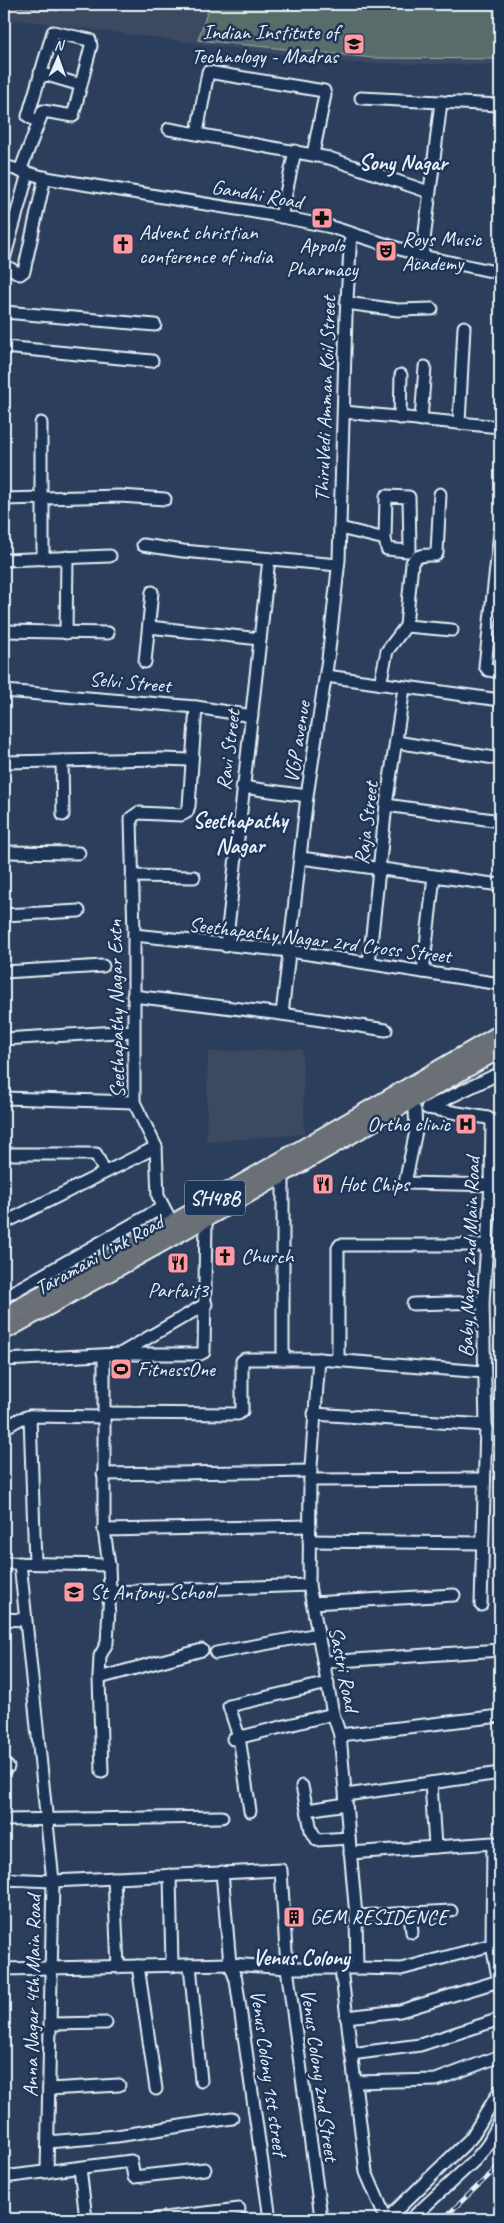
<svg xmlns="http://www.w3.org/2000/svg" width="504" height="2223" viewBox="0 0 504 2223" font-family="Caveat,sans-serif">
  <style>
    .built { fill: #3c4861 }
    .green { fill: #586d69; stroke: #a0afb0 }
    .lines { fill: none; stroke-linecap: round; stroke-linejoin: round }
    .minor-casing { stroke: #e8f1f8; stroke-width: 15 }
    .major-casing { stroke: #e8f1f8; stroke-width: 19 }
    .minor { stroke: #1d3557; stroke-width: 11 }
    .major { stroke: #6a7074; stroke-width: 15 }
    .rail-casing { stroke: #e8f1f8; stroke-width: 4.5 }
    .rail { stroke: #1d3557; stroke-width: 2.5; stroke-dasharray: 8; stroke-linecap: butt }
    .labels { text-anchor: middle; stroke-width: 5; stroke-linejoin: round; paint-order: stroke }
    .shield { fill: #1d3557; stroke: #abb9c8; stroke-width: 1 }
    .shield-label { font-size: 20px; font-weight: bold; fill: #e8f1f8 }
    .poi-label { font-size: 21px; fill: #e8f1f8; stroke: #1d3557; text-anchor: start }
    .street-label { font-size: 21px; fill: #e8f1f8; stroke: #1d3557 }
    .neighbourhood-label { font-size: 22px; font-weight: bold; fill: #e8f1f8; stroke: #1d3557 }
  </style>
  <rect width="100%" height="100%" fill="#2b3e5c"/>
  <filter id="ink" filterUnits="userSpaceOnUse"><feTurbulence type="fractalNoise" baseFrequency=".02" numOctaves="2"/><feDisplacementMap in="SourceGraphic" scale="10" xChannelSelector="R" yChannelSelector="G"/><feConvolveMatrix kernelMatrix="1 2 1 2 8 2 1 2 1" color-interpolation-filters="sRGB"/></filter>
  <g filter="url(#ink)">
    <g class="built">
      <path d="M4,4H500V65L349,63L4,18Z"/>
      <path d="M302,1049L305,1134L206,1142L208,1052Z"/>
    </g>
    <g class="green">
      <path d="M4,4H59L58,11L4,6Z"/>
      <path d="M210,4H500V59L373,58L198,40Z"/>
      <path d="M492,1245H500V1286H490Z"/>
    </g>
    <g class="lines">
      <g class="minor-casing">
        <g id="minor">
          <path d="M40,73L81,85"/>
          <path d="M361,98L500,105"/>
          <path d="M169,129L329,158L429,192"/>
          <path d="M197,133L208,72L324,91L325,95L313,154"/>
          <path d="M4,166L46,178L273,215L331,227L422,256L500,273"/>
          <path d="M20,171L43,111L73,116L91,46L90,40L53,32L28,116L38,122"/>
          <path d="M281,217L295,151"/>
          <path d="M422,256L441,102"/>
          <path d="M4,259L28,173"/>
          <path d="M4,265L20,274L24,271L45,177"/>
          <path d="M346,303L398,310L432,309"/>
          <path d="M4,312L155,325"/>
          <path d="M4,347L152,361"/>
          <path d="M344,412L500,427"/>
          <path d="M400,418L401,375"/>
          <path d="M421,420L425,367"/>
          <path d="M41,423V498"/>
          <path d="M459,423L464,327"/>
          <path d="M4,499L120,496L165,499"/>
          <path d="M340,528L385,539L387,549L407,551L410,548L409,497L386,496L385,539"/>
          <path d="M500,532L485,666L488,670L500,672"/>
          <path d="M143,545L183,551L338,565"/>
          <path d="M43,559V498"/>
          <path d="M4,560L110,556"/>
          <path d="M406,626L452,630"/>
          <path d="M149,627L260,639"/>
          <path d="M4,631L108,633"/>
          <path d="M66,633L67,557"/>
          <path d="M145,662L152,592"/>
          <path d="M326,676L500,700"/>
          <path d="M380,684L387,651L406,626L412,563C416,554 426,555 435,555L437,553L440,494"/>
          <path d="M4,691L196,707L252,716"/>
          <path d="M396,742L500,759"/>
          <path d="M62,761L63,815"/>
          <path d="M4,762L161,759L191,760"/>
          <path d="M242,787L307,796"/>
          <path d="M386,805L500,821"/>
          <path d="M4,852L79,853"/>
          <path d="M301,858L500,885"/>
          <path d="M132,876L194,877"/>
          <path d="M4,915L79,911"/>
          <path d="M134,935L290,951L500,984"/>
          <path d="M226,946L269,559"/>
          <path d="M369,963L386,805L404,688"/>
          <path d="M4,972L103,966"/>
          <path d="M423,972L434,876"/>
          <path d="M133,996L282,1014L386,1030"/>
          <path d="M282,1014L307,796L328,659L339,560L346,316L351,233"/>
          <path d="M4,1039L133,1031"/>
          <path d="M4,1098L134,1102"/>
          <path d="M427,1108L500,1073"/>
          <path d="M428,1108L488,1118L492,1122L491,1185L483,1302L486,1425L481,1605"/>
          <path d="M415,1110L416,1131L405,1183L500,1185"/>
          <path d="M4,1154H96L104,1171"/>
          <path d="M283,1174V1359"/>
          <path d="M4,1223L156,1147"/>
          <path d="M172,1223L158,1196L156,1147L134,1102V935L131,818L138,813L181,815L187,812L189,806L196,707"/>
          <path d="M4,1297L163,1207"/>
          <path d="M413,1304L483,1302"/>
          <path d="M120,1354H200L204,1352L206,1219"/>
          <path d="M4,1360L120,1354L206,1304"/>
          <path d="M338,1360V1248L340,1245H486"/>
          <path d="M104,1413L238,1414L242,1411V1361L245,1359H319L484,1372"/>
          <path d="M314,1414L486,1425"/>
          <path d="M30,1416L35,1563"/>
          <path d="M4,1428L20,1419L30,1416L104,1417"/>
          <path d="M103,1474L311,1471"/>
          <path d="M310,1480L484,1479"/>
          <path d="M104,1530L310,1526"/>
          <path d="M309,1541L482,1543"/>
          <path d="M4,1563L109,1565"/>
          <path d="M20,1563L53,1881L47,2172"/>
          <path d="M110,1592L309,1585"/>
          <path d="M312,1603L454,1595"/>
          <path d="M4,1619L25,1620"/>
          <path d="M216,1653L318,1634"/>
          <path d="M325,1662L500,1650"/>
          <path d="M99,1678L202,1650"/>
          <path d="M340,1735L500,1716"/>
          <path d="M233,1739L333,1714"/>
          <path d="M4,1768L8,1767"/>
          <path d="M102,1772L99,1678L100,1656L107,1643L110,1592L109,1565L104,1530V1355"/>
          <path d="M431,1783L435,1847"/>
          <path d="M302,1786L307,1810"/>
          <path d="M346,1795L500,1773"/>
          <path d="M346,1804L307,1810L311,1830L317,1840L349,1838"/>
          <path d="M250,1811L239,1737L229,1706L328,1683"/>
          <path d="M4,1820L222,1817"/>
          <path d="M350,1853L493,1843L492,1945L500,1988"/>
          <path d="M222,1872L230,1964L236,1980L270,2219"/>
          <path d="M170,1875L172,1966"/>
          <path d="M114,1878L118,1967"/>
          <path d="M4,1879L53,1881L281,1870L287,1968L321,2217"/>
          <path d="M410,1913L412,1932"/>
          <path d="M356,1916L451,1911"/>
          <path d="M190,1965L201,2081"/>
          <path d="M138,1966L156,2089"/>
          <path d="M357,1968L401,1969L492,1945"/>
          <path d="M4,1969L230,1964L287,1968H357L356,1916L340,1735L333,1714L309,1585L310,1480L319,1359"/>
          <path d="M341,1969L366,2172L386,2219"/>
          <path d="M346,2017L400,2011L499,1981"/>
          <path d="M51,2024L106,2023"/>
          <path d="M351,2054L420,2045L500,2019"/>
          <path d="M355,2082L436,2080L500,2056"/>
          <path d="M49,2089L119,2085"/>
          <path d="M48,2142L117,2136L232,2118"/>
          <path d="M80,2168L86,2219"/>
          <path d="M4,2177L131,2161L134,2177L205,2169"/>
          <path d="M156,2219L239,2209"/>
          <path d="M387,2219L471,2138L500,2090"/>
          <path d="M411,2219L475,2160L486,2147L500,2121"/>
        </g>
      </g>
      <g class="major-casing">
        <g id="major">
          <path d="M4,1315L172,1223L500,1033"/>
          <path d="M4,1332L206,1219L500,1050"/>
        </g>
      </g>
      <use href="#minor" class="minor"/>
      <use href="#major" class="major"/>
      <g class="rail-casing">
        <path id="rail" d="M443,2219L500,2165"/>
      </g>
      <use href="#rail" class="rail"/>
    </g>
  </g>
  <defs>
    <g id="university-square" transform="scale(1.125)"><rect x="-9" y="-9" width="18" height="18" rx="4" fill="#ff9aa2" stroke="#1d3557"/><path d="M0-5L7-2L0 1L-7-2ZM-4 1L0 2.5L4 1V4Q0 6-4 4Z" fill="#111"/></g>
    <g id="pharmacy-square" transform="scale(1.125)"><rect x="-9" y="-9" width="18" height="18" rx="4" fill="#ff9aa2" stroke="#1d3557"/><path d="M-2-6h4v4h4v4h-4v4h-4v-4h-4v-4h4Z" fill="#111"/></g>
    <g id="church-square" transform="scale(1.125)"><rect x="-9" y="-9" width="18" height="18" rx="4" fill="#ff9aa2" stroke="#1d3557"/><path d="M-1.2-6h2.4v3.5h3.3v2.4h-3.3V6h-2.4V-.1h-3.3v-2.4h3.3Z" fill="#111"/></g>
    <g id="theatre-square" transform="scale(1.125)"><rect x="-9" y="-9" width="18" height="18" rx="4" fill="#ff9aa2" stroke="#1d3557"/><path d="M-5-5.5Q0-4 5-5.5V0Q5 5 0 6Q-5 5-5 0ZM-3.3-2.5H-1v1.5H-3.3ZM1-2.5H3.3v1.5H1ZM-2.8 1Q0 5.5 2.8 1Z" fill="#111"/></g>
    <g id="hospital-square" transform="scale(1.125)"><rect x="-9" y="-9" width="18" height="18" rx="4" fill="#ff9aa2" stroke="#1d3557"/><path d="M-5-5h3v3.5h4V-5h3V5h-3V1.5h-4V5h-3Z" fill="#111"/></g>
    <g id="restaurant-square" transform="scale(1.125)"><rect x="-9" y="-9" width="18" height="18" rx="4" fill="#ff9aa2" stroke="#1d3557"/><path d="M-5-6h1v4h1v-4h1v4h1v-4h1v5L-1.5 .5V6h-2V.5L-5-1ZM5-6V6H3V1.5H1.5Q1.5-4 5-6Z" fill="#111"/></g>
    <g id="stadium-square" transform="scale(1.125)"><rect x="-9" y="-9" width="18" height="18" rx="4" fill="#ff9aa2" stroke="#1d3557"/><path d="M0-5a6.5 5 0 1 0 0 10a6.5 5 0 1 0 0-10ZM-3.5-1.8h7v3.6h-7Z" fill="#111"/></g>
    <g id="school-square" transform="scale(1.125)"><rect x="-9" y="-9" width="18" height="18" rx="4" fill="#ff9aa2" stroke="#1d3557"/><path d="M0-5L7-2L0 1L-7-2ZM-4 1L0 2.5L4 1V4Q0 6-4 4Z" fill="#111"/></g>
    <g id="building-square" transform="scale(1.125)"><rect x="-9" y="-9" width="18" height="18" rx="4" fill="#ff9aa2" stroke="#1d3557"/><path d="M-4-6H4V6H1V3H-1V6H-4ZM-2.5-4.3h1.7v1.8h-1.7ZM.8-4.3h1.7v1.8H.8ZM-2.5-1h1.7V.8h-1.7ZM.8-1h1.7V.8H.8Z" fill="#111"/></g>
  </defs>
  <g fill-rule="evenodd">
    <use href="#university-square" x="354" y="44"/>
    <use href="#pharmacy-square" x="322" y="218"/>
    <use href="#church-square" x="123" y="244"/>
    <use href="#theatre-square" x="386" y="251"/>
    <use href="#hospital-square" x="466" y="1124"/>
    <use href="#restaurant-square" x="323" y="1184"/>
    <use href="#church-square" x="225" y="1256"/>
    <use href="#restaurant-square" x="178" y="1263"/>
    <use href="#stadium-square" x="121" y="1369"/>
    <use href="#school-square" x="74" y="1592"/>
    <use href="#building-square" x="294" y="1917"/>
  </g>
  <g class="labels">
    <rect class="shield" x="185" y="1180.5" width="60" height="35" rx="4"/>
    <g class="shield-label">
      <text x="215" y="1205">SH48B</text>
    </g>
    <g class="poi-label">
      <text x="338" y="39" text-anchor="end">Indian Institute of<tspan x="338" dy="24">Technology - Madras</tspan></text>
      <text x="139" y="239">Advent christian<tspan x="139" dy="24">conference of india</tspan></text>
      <text x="402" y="246">Roys Music<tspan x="402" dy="24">Academy</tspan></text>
      <text x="322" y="252" text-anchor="middle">Appolo<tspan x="322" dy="24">Pharmacy</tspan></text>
      <text x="450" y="1131" text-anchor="end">Ortho clinic</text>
      <text x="339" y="1191">Hot Chips</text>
      <text x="241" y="1263">Church</text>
      <text x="178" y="1297" text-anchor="middle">Parfait3</text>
      <text x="137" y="1376">FitnessOne</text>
      <text x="90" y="1599">St Antony School</text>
      <text x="310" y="1924">GEM RESIDENCE</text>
    </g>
    <g class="street-label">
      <text transform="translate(257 194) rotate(10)" y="7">Gandhi Road</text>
      <text transform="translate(325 399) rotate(-88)" y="7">ThiruVedi Amman Koil Street</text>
      <text transform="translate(130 682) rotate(5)" y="7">Selvi Street</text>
      <text transform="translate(297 742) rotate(-81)" y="7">VGP avenue</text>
      <text transform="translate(228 750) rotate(-83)" y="7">Ravi Street</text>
      <text transform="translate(366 823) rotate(-83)" y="7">Raja Street</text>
      <text transform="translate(320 940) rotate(7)" y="7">Seethapathy Nagar 2rd Cross Street</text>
      <text transform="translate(116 1009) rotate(-91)" y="7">Seethapathy Nagar Extn</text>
      <text transform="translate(99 1255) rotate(-29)" y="7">Taramani Link Road</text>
      <text transform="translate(469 1257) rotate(-88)" y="7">Baby Nagar 2nd Main Road</text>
      <text transform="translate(344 1669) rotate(79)" y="7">Sastri Road</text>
      <text transform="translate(32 1996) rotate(-89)" y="7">Anna Nagar 4th Main Road</text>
      <text transform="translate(269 2073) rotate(82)" y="7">Venus Colony 1st street</text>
      <text transform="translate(320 2075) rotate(82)" y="7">Venus Colony 2nd Street</text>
    </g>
    <g class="neighbourhood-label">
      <text x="403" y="170">Sony Nagar</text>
      <text x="240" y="828">Seethapathy<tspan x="240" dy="25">Nagar</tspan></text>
      <text x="301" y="1965">Venus Colony</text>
    </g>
  </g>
  <rect width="504" height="2223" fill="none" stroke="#1d3557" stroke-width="20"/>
  <rect x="10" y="10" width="484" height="2203" fill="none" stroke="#e8f1f8" stroke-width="2" filter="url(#ink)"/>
  <g transform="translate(58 58) rotate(2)" stroke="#1d3557" stroke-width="4" paint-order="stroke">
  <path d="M0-4L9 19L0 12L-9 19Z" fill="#e8f1f8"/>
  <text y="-8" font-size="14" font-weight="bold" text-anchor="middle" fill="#e8f1f8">N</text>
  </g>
</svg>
